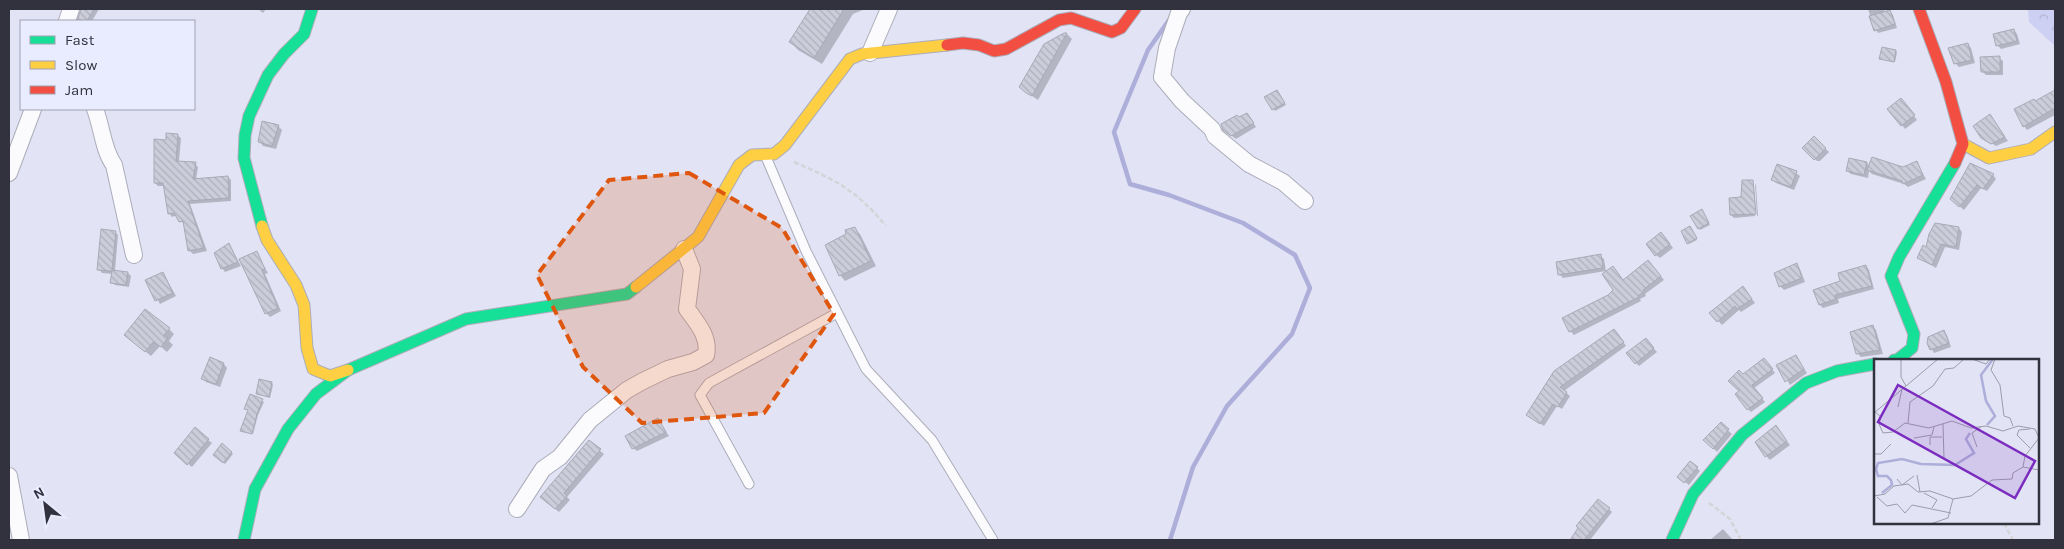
<svg xmlns="http://www.w3.org/2000/svg" width="2064" height="549" viewBox="0 0 2064 549" font-family="Karla,sans-serif">
  <style>
    .forest { fill: url(#forest-crowns) }
    .shadow { fill: #0003 }
    .lines { fill: none; stroke-linecap: round; stroke-linejoin: round }
    .stream { stroke: #adaed9; stroke-width: 4.5 }
    .building { fill: url(#building-back-hatch); stroke: #a9aab7 }
    .lane-casing { stroke: #acadba; stroke-width: 11 }
    .street-casing { stroke: #acadba; stroke-width: 18 }
    .fast-casing { stroke: #acadba; stroke-width: 13 }
    .slow-casing { stroke: #acadba; stroke-width: 13 }
    .jam-casing { stroke: #acadba; stroke-width: 13 }
    .path { stroke: #d4d4d9; stroke-width: 2.5; stroke-dasharray: 5 2.5; stroke-linecap: butt }
    .lane { stroke: #fbfbfd; stroke-width: 9 }
    .street { stroke: #fbfbfd; stroke-width: 16 }
    .fast { stroke: #16e098; stroke-width: 11 }
    .slow { stroke: #ffcf43; stroke-width: 11 }
    .jam { stroke: #f24e42; stroke-width: 11 }
    .marked { fill: #df570e; fill-opacity: 0.2; stroke: #df570e; stroke-width: 4; stroke-dasharray: 10 6; stroke-linejoin: round }
    .inset-river { fill: none; stroke: #adaed9; stroke-width: 2.5 }
    .inset-road { fill: none; stroke: #9c9cab; stroke-width: 1 }
    .view { fill: #7b2cbf; fill-opacity: 0.15; stroke: #7b2cbf; stroke-width: 2.5 }
    .inset-edge { fill: none; stroke: #32323e; stroke-width: 2.5 }
  </style>
  <defs>
    <pattern id="forest-crowns" width="20" height="18" patternUnits="userSpaceOnUse" patternTransform="scale(1.25)"><rect width="20" height="18" fill="#ced0f3"/><path d="M2 6a3 3 0 1 1 6 0M12 15a3 3 0 1 1 6 0" fill="none" stroke="#b1b3d1"/></pattern>
    <pattern id="building-back-hatch" width="6" height="6" patternUnits="userSpaceOnUse" patternTransform="scale(1.25)"><rect width="6" height="6" fill="#cccdda"/><path d="M-1 5l2 2M0 0l6 6M5-1l2 2" fill="none" stroke="#b0b0bc"/></pattern>
  </defs>
  <rect width="100%" height="100%" fill="#e2e3f4"/>
  <path class="forest" d="M2028,9H2055V46L2029,22Z"/>
  <g class="shadow">
    <path d="M81,9H99L92,21H79Z"/>
    <path d="M258,9H266L263,13Z"/>
    <path d="M812,9H865L853,14L822,64L798,50L791,42Z"/>
    <path d="M1868,9H1884L1885,13L1890,11L1893,15L1897,28L1878,33L1875,29Z"/>
    <path d="M2014,30L2017,34L2020,44L2001,49L1997,45Z"/>
    <path d="M1067,34L1072,39L1038,100L1026,92L1045,45Z"/>
    <path d="M1968,44L1971,48L1975,63L1959,67L1955,63Z"/>
    <path d="M1896,51L1897,53L1895,62L1881,58Z"/>
    <path d="M1999,58L2003,61V75H1986L1982,71Z"/>
    <path d="M2055,92V115L2027,130L2024,126L2036,102Z"/>
    <path d="M1278,93L1286,105L1275,111L1266,98Z"/>
    <path d="M1905,103L1917,120L1905,129L1902,125Z"/>
    <path d="M1990,116L2008,141L1996,146L1982,137Z"/>
    <path d="M1250,118L1256,127L1236,139L1228,133L1239,119Z"/>
    <path d="M278,126L282,130L276,149L263,146L260,142Z"/>
    <path d="M177,135L181,138L179,162L195,164L198,167L196,180L228,177L231,180V201L190,204L207,251L193,254L190,251L185,224L180,221L177,215L172,217L169,213L165,186H158L155,183L167,141Z"/>
    <path d="M1814,138L1829,152L1820,161H1817L1804,148Z"/>
    <path d="M1916,162L1926,179L1908,187L1904,184L1872,174L1869,171L1868,178L1851,174L1847,171L1867,163L1870,167L1903,169Z"/>
    <path d="M1796,173L1800,176L1794,190L1776,183L1773,180Z"/>
    <path d="M1993,175L1996,179L1987,191L1981,188L1964,210L1951,199Z"/>
    <path d="M1753,182L1755,216L1734,218L1731,215Z"/>
    <path d="M1755,184L1756,185L1758,216H1757Z"/>
    <path d="M1703,212L1710,225L1700,230L1692,216Z"/>
    <path d="M854,228L860,234L876,266L845,281L840,275Z"/>
    <path d="M1959,228L1962,232L1959,250L1945,247L1936,268L1919,258L1927,248Z"/>
    <path d="M1692,229L1697,240L1689,244L1688,243Z"/>
    <path d="M115,232L118,235L115,271L128,273L131,276L129,287L115,285L112,282L113,274L102,273L99,269Z"/>
    <path d="M1665,237L1673,248L1660,258L1656,255Z"/>
    <path d="M229,245L241,266L225,272L222,268Z"/>
    <path d="M256,253L268,273L265,274L281,311L270,317L266,313Z"/>
    <path d="M1600,256L1604,259L1606,271L1563,278L1559,274Z"/>
    <path d="M1652,265L1664,280L1645,294L1646,296L1640,299L1641,301L1574,335L1570,331L1564,319L1608,296Z"/>
    <path d="M1797,265L1800,269L1805,282L1784,290L1780,286Z"/>
    <path d="M1866,266L1869,270L1874,289L1838,299L1839,303L1823,308L1820,305L1841,282Z"/>
    <path d="M163,273L176,296L160,304L147,281Z"/>
    <path d="M1743,287L1755,303L1741,312L1739,310L1722,325L1711,313Z"/>
    <path d="M1873,327L1876,330L1883,354L1861,357L1857,353Z"/>
    <path d="M169,329L174,334L169,341L173,345L167,352L160,346L151,356L131,340Z"/>
    <path d="M1944,332L1947,335L1951,347L1934,353L1928,343Z"/>
    <path d="M1618,334L1626,346L1564,391L1570,396L1562,409L1557,406L1544,426L1528,415Z"/>
    <path d="M1649,343L1657,352L1639,366L1636,363Z"/>
    <path d="M1796,356L1807,373L1790,385L1778,365Z"/>
    <path d="M210,359L224,364L227,368L220,387L206,382L203,379Z"/>
    <path d="M1767,363L1775,373L1754,388L1765,402L1751,412L1748,409L1741,391L1743,376Z"/>
    <path d="M272,383L273,385L270,398L257,393Z"/>
    <path d="M250,396L264,402L258,415L253,434L242,431L249,411L246,409Z"/>
    <path d="M658,420L669,436L637,451L633,448Z"/>
    <path d="M1721,424L1732,434L1717,452L1705,440Z"/>
    <path d="M1779,431L1790,445L1770,460L1766,456Z"/>
    <path d="M208,440L212,443L192,467L179,457Z"/>
    <path d="M589,442L604,454L567,497L570,500L559,512L545,501Z"/>
    <path d="M223,445L233,454L225,464L214,455Z"/>
    <path d="M1697,468L1700,471L1689,485L1682,480Z"/>
    <path d="M1609,509L1612,512L1590,540H1572L1580,528Z"/>
    <path d="M1723,529L1733,540H1710Z"/>
  </g>
  <g class="lines">
    <path class="stream" d="M1169,20L1148,50L1114,132L1130,184L1169,195L1243,223L1295,255L1310,288L1292,334L1227,406L1193,467L1170,540"/>
  </g>
  <g class="building">
    <path d="M81,9H94L87,21H77Z"/>
    <path d="M810,9H844L814,58L789,42Z"/>
    <path d="M1890,10L1895,24L1874,31L1869,16Z"/>
    <path d="M2014,29L2017,41L1996,46L1993,34Z"/>
    <path d="M1064,33H1067L1032,96L1026,93L1019,87L1044,44Z"/>
    <path d="M1968,43L1972,60L1954,64L1948,48Z"/>
    <path d="M1882,47L1896,50L1894,62L1879,59Z"/>
    <path d="M2000,56V72H1981L1980,57Z"/>
    <path d="M1277,90L1285,103L1272,110L1264,97Z"/>
    <path d="M2055,90V108L2023,127L2014,109L2034,99L2035,101Z"/>
    <path d="M1901,98L1915,115L1901,126L1887,109Z"/>
    <path d="M1247,113L1254,123L1231,136L1223,130L1221,124L1237,115L1239,117Z"/>
    <path d="M1990,114L2005,137L1991,144L1981,138L1973,126Z"/>
    <path d="M262,121L279,125L272,146L258,142Z"/>
    <path d="M166,133L178,134L176,161L196,162L193,179L228,176L229,198L188,201L204,248L188,251L183,221L179,222L174,213L168,214L163,183H154V139L166,140Z"/>
    <path d="M1814,136L1826,148L1814,160L1802,148Z"/>
    <path d="M1872,157L1903,167L1917,161L1923,175L1903,184L1902,181L1867,170Z"/>
    <path d="M1849,158L1867,162L1864,175L1846,171Z"/>
    <path d="M1970,163L1994,174L1983,189L1977,185L1959,207L1950,199Z"/>
    <path d="M1777,164L1797,171L1791,187L1771,180Z"/>
    <path d="M1742,180H1753L1756,214L1730,215L1729,198L1741,197Z"/>
    <path d="M1702,209L1709,223L1698,229L1690,216Z"/>
    <path d="M1935,223L1959,227L1956,247L1941,244L1932,265L1917,258L1923,245L1926,247L1929,234Z"/>
    <path d="M1690,226L1697,238L1687,244L1681,231Z"/>
    <path d="M855,227L871,261L839,276L825,245L846,234L845,230Z"/>
    <path d="M101,229L116,231L112,270L128,272L126,285L110,283L112,271L97,270Z"/>
    <path d="M1661,232L1670,244L1655,256L1646,244Z"/>
    <path d="M229,243L238,262L221,269L214,253Z"/>
    <path d="M257,251L265,269L262,270L278,308L265,314L239,259Z"/>
    <path d="M1601,254L1603,268L1558,275L1556,262Z"/>
    <path d="M1648,260L1661,276L1643,290L1644,292L1638,296L1639,297L1569,332L1562,318L1608,295L1613,290L1602,274L1613,266L1623,280Z"/>
    <path d="M1797,263L1802,278L1779,287L1774,273Z"/>
    <path d="M1866,265L1872,286L1835,295L1836,299L1819,305L1813,290L1840,281L1838,273Z"/>
    <path d="M163,272L173,293L155,301L145,280Z"/>
    <path d="M1743,286L1752,299L1737,309L1735,306L1717,322L1709,313Z"/>
    <path d="M145,309L170,328L164,335L168,338L161,347L153,342L145,352L124,335Z"/>
    <path d="M1873,325L1880,350L1856,354L1850,332Z"/>
    <path d="M1614,329L1624,342L1560,387L1567,392L1558,407L1553,404L1540,424L1526,415L1554,371Z"/>
    <path d="M1944,330L1949,343L1930,350L1927,343L1928,337Z"/>
    <path d="M1646,338L1654,348L1635,364L1626,353Z"/>
    <path d="M1796,355L1804,369L1785,382L1776,365Z"/>
    <path d="M210,357L224,363L216,384L201,379Z"/>
    <path d="M1764,358L1773,369L1752,385L1763,398L1747,410L1735,394L1739,391L1728,381L1739,370L1743,374Z"/>
    <path d="M259,379L272,382L269,397L256,394Z"/>
    <path d="M250,394L263,399L257,414L252,434L240,431L248,410L244,409Z"/>
    <path d="M658,418L666,432L632,449L625,436Z"/>
    <path d="M1721,422L1729,429L1713,449L1703,440Z"/>
    <path d="M1776,425L1787,441L1765,457L1755,442Z"/>
    <path d="M195,427L209,439L187,465L174,453Z"/>
    <path d="M589,440L601,449L564,493L567,496L555,509L540,497Z"/>
    <path d="M222,443L232,452L223,463L213,455Z"/>
    <path d="M1690,461L1698,467L1684,483L1677,477Z"/>
    <path d="M1598,499L1610,508L1584,540H1570L1578,528L1576,526Z"/>
  </g>
  <g class="lines">
    <g class="lane-casing">
      <g id="lane">
        <path d="M766,157L806,251L866,369L932,440L993,540"/>
        <path d="M749,484L700,395L709,383L837,313"/>
      </g>
    </g>
    <g class="street-casing">
      <g id="street">
        <path d="M1182,9L1179,13L1167,48L1162,77L1182,101L1212,129L1215,136L1249,164L1283,182L1305,201"/>
        <path d="M67,21L71,9"/>
        <path d="M870,53L889,9"/>
        <path d="M95,109C102,127 103,150 114,165L134,255"/>
        <path d="M9,173L33,109"/>
        <path d="M9,476L21,540"/>
        <path d="M517,509L543,469L560,457L590,420L627,390L643,381L668,369L693,362L706,355C710,337 697,323 687,309L692,269L684,249"/>
      </g>
    </g>
    <g class="fast-casing">
      <g id="fast">
        <path d="M262,226L244,158L245,135L249,116L268,75L284,54L304,34L312,9"/>
        <path d="M1894,360H1897L1912,348L1914,334L1891,276L1899,257L1955,163"/>
        <path d="M244,540L255,489L288,429L316,394L348,370L466,319L627,294L636,287"/>
        <path d="M1672,540L1693,494L1742,435L1806,383L1837,371L1875,364"/>
      </g>
    </g>
    <g class="slow-casing">
      <g id="slow">
        <path d="M1963,144L1989,158L2031,149L2055,132"/>
        <path d="M262,226L267,240L296,285L304,305L307,348L313,369L330,376L348,370"/>
        <path d="M636,287L698,237L739,165L752,155L774,154L785,145L850,59L862,54L947,45"/>
      </g>
    </g>
    <g class="jam-casing">
      <g id="jam">
        <path d="M1919,9L1946,82L1963,144L1955,163"/>
        <path d="M947,45L963,43L979,45L994,51L1006,49L1059,20L1071,18L1112,32L1121,28L1135,9"/>
      </g>
    </g>
    <g class="path">
      <path d="M794,162C836,180 856,190 886,226"/>
      <path d="M1709,503L1730,519L1741,540"/>
      <path d="M2004,523L2013,540"/>
    </g>
    <use href="#lane" class="lane"/>
    <use href="#street" class="street"/>
    <use href="#fast" class="fast"/>
    <use href="#slow" class="slow"/>
    <use href="#jam" class="jam"/>
  </g>
  <path class="marked" d="M689,173L782,228L834,314L764,413L642,423L583,367L537,275L609,180Z"/>
  <g transform="translate(1874 359)">
    <rect width="165" height="165" fill="#e2e3f4"/>
    <path class="inset-river" d="M113,66L121,57L112,42L107,16L119,0M8,134L18,126L17,121L13,117H4L2,110L4,104L28,100L47,105L81,106L100,94L92,80L96,74"/>
    <path class="inset-road" d="M27,0V18L32,27M98,0L112,5L116,0M121,0L117,11L126,26L130,57L136,59L139,67M24,48L28,30M0,54L64,0M34,64L36,43L59,27L71,10L80,9L90,0M69,65L70,100M156,70L145,71L143,76L156,89M40,79L58,76L60,68M56,86V78H68M103,88L98,74L107,68M0,95H7L17,85M149,108L165,111M43,116L46,133M23,120L28,126L40,117M50,134L63,141L58,149M0,137L11,135L20,127L34,125L44,133L56,132L79,140L97,137L118,121L138,120L139,114L149,108L151,97L165,79L161,70L144,67L129,72L112,67L97,69L78,62L55,69L31,64L19,73L9,74L5,65L7,58L1,53M3,138L13,147L23,145L31,154L38,146L77,154M56,165L74,159L79,140"/>
    <path class="view" d="M24,26L161,102L141,139L4,63Z"/>
    <rect width="165" height="165" class="inset-edge"/>
  </g>
  <rect width="2064" height="549" fill="none" stroke="#32323e" stroke-width="20"/>
  <rect x="20" y="20" width="175" height="90" fill="#e9ebfe" stroke="#a0a1b1"/>
  <rect x="30" y="36" width="25" height="8" fill="#16e098" stroke="#a0a1b1"/>
  <text x="65" y="45" font-size="15" fill="#32323e">Fast</text>
  <rect x="30" y="61" width="25" height="8" fill="#ffcf43" stroke="#a0a1b1"/>
  <text x="65" y="70" font-size="15" fill="#32323e">Slow</text>
  <rect x="30" y="86" width="25" height="8" fill="#f24e42" stroke="#a0a1b1"/>
  <text x="65" y="95" font-size="15" fill="#32323e">Jam</text>
  <g transform="translate(45 504) rotate(331)" stroke="#e9ebfe" stroke-width="4" paint-order="stroke">
  <path d="M0-4L9 19L0 12L-9 19Z" fill="#32323e"/>
  <text y="-8" font-size="14" font-weight="bold" text-anchor="middle" fill="#32323e">N</text>
  </g>
</svg>
